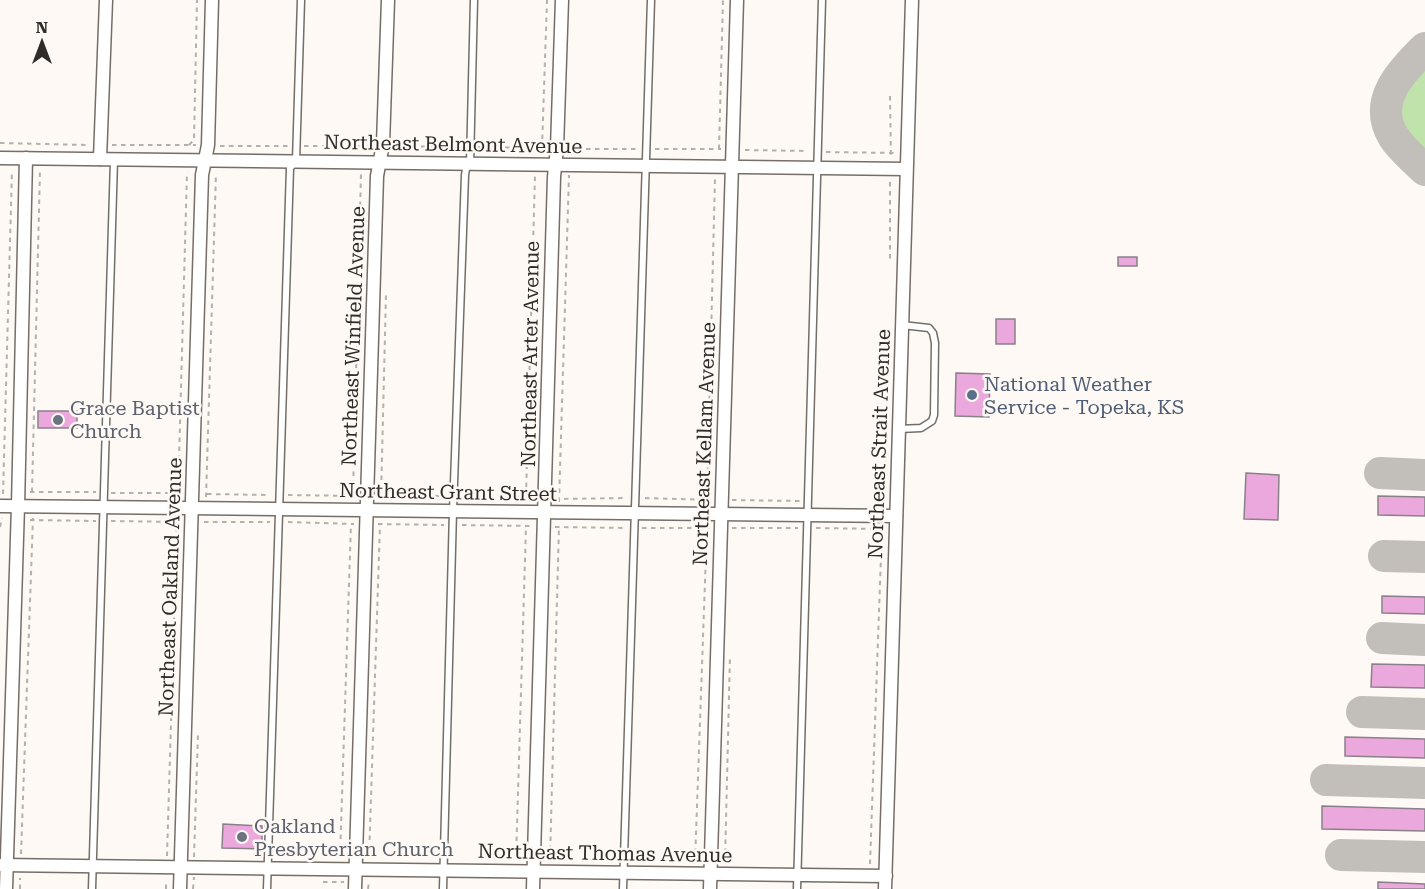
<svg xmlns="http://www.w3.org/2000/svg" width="1425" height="889" viewBox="0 0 1425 889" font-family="'Roboto Serif',serif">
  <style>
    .green { fill: #bfe3ab }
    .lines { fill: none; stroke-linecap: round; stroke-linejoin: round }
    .taxiway { stroke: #c2beba; stroke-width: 32 }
    .building { fill: #eba8dc; stroke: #8a8188; stroke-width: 1.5 }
    .service-casing { stroke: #756e67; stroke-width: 9 }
    .minor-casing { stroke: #756e67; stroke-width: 15 }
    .path { stroke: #b4b0ab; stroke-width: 2; stroke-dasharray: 4.5 4.5; stroke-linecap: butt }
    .service { stroke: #fff; stroke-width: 6 }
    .minor { stroke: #fff; stroke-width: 12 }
    .service-dot { fill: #5c6f8a; stroke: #fef9f4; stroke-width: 2 }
    .worship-dot { fill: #6b7280; stroke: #fef9f4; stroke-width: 2 }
    .labels { text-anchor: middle; stroke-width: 5; stroke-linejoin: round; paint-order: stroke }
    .street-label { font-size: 20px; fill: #2f2c29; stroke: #fef9f4 }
    .service-label { font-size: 20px; fill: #4e5e75; stroke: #fef9f4; text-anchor: start }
    .worship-label { font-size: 20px; fill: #5b616d; stroke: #fef9f4; text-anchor: start }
  </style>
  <rect width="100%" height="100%" fill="#fef9f4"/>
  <path class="green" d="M1425,62V153C1388,117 1389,99 1425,62Z"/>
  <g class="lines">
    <g class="taxiway">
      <path d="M1425,48C1402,71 1372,100 1393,136C1401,149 1414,159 1425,170"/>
      <path d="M1380,473L1425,475"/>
      <path d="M1384,556L1425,557"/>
      <path d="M1382,638L1425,640"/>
      <path d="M1362,712L1425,714"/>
      <path d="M1326,780L1425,783"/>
      <path d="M1341,855L1425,857"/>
    </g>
  </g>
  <g class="building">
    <rect x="1118" y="257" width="19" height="9"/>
    <rect x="996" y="319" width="19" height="25"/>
    <path d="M956,373L990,374L989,417L955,416Z"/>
    <rect x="38" y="411" width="39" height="17"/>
    <path d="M1246,473L1279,475L1278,520L1244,519Z"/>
    <path d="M1378,496L1425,497V516L1378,515Z"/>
    <path d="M1382,596L1425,597V614L1382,613Z"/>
    <path d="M1372,664L1425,665V688L1371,687Z"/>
    <path d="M1345,737L1425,739V758L1345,756Z"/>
    <path d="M1322,806L1425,809V831L1322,829Z"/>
    <path d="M223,824L262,826V849L222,848Z"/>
    <path d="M1378,882L1425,884V889H1378Z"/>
  </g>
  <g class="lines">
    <g class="service-casing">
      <g id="service">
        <path d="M899,429L921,428L932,421L934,415L935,343L933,333L929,328L902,325"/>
        <path d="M92,889L114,160"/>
        <path d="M267,889L290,168L296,161L301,0"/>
        <path d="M443,889L453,511L465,175L466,169L470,164L474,0"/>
        <path d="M623,889L651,0"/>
        <path d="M797,889L822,0"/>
      </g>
    </g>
    <g class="minor-casing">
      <g id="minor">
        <path d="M0,158L906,169"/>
        <path d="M100,159L106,0"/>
        <path d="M0,506L896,516"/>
        <path d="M0,865L886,876"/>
        <path d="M6,889L18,506L26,158"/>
        <path d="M180,889L202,175L208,145L212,0"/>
        <path d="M355,889L377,176L383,144L388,0"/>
        <path d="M533,889L554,177L557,148L562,0"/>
        <path d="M710,889L737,0"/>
        <path d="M885,889L912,0"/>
      </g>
    </g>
    <g class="path">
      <path d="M890,96L891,158"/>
      <path d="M0,143L88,145"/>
      <path d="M112,145H196"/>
      <path d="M189,145L194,140L197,0"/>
      <path d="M220,146H289"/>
      <path d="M304,146H370"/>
      <path d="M394,146L463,147"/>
      <path d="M478,147L544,148"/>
      <path d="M542,148L547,0"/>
      <path d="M568,149H637"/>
      <path d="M655,149H721"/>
      <path d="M719,149L723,0"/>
      <path d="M745,150L808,151"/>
      <path d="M826,152L895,153"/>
      <path d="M890,182V263"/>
      <path d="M30,492H96"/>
      <path d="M32,492L40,170"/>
      <path d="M111,493H177"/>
      <path d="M3,494L12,170"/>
      <path d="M207,494L270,495"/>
      <path d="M353,494L361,173"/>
      <path d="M288,495L357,496"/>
      <path d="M381,495L444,496"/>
      <path d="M178,496L187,172"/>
      <path d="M462,496L534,497"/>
      <path d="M526,496L535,175"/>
      <path d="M206,497L216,173"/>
      <path d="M381,498L386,294"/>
      <path d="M645,498L711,500"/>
      <path d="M555,499L627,498"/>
      <path d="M707,499L715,178"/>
      <path d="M732,500L801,501"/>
      <path d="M559,502L569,175"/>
      <path d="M30,520L96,521"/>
      <path d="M111,521L180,522"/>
      <path d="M204,522H270"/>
      <path d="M288,522L354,524"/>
      <path d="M378,524L444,525"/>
      <path d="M462,525L531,526"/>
      <path d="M0,527L2,518"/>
      <path d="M555,527L627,528"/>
      <path d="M642,528H711"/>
      <path d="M732,528H798"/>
      <path d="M816,528L885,529"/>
      <path d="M21,854L33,518"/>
      <path d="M167,856L177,523"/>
      <path d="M194,857L198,734"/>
      <path d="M340,857L351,524"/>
      <path d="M369,858L380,525"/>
      <path d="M516,859L526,526"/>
      <path d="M550,859L559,526"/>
      <path d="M695,862L707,526"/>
      <path d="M725,862L730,655"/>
      <path d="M870,864L882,528"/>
      <path d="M323,882H344"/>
      <path d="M20,889V878"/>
      <path d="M166,889V880"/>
      <path d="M193,889L194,877"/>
      <path d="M368,889L369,882"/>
    </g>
    <use href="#service" class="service"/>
    <use href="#minor" class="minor"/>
  </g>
  <circle class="service-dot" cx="972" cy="395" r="6"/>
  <g class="worship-dot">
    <circle cx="58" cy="420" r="6"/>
    <circle cx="242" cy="837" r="6"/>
  </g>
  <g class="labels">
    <g class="street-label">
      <text transform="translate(453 144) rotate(1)" y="7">Northeast Belmont Avenue</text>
      <text transform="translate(353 336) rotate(-88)" y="7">Northeast Winfield Avenue</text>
      <text transform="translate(530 354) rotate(-89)" y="7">Northeast Arter Avenue</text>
      <text transform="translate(704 444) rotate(-88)" y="7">Northeast Kellam Avenue</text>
      <text transform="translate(879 444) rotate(-88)" y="7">Northeast Strait Avenue</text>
      <text transform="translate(448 492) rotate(1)" y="7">Northeast Grant Street</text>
      <text transform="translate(170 587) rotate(-88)" y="7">Northeast Oakland Avenue</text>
      <text transform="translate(605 853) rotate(1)" y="7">Northeast Thomas Avenue</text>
    </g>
    <g class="service-label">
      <text x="984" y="391">National Weather<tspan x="984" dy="23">Service - Topeka, KS</tspan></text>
    </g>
    <g class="worship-label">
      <text x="70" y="415">Grace Baptist<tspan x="70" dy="23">Church</tspan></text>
      <text x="254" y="833">Oakland<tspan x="254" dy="23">Presbyterian Church</tspan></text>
    </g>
  </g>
  <g transform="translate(42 42)" stroke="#fef9f4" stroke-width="4.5" paint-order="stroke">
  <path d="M0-4.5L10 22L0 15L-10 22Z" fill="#2f2c29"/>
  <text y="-9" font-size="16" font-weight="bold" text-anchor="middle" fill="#2f2c29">N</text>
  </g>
</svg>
